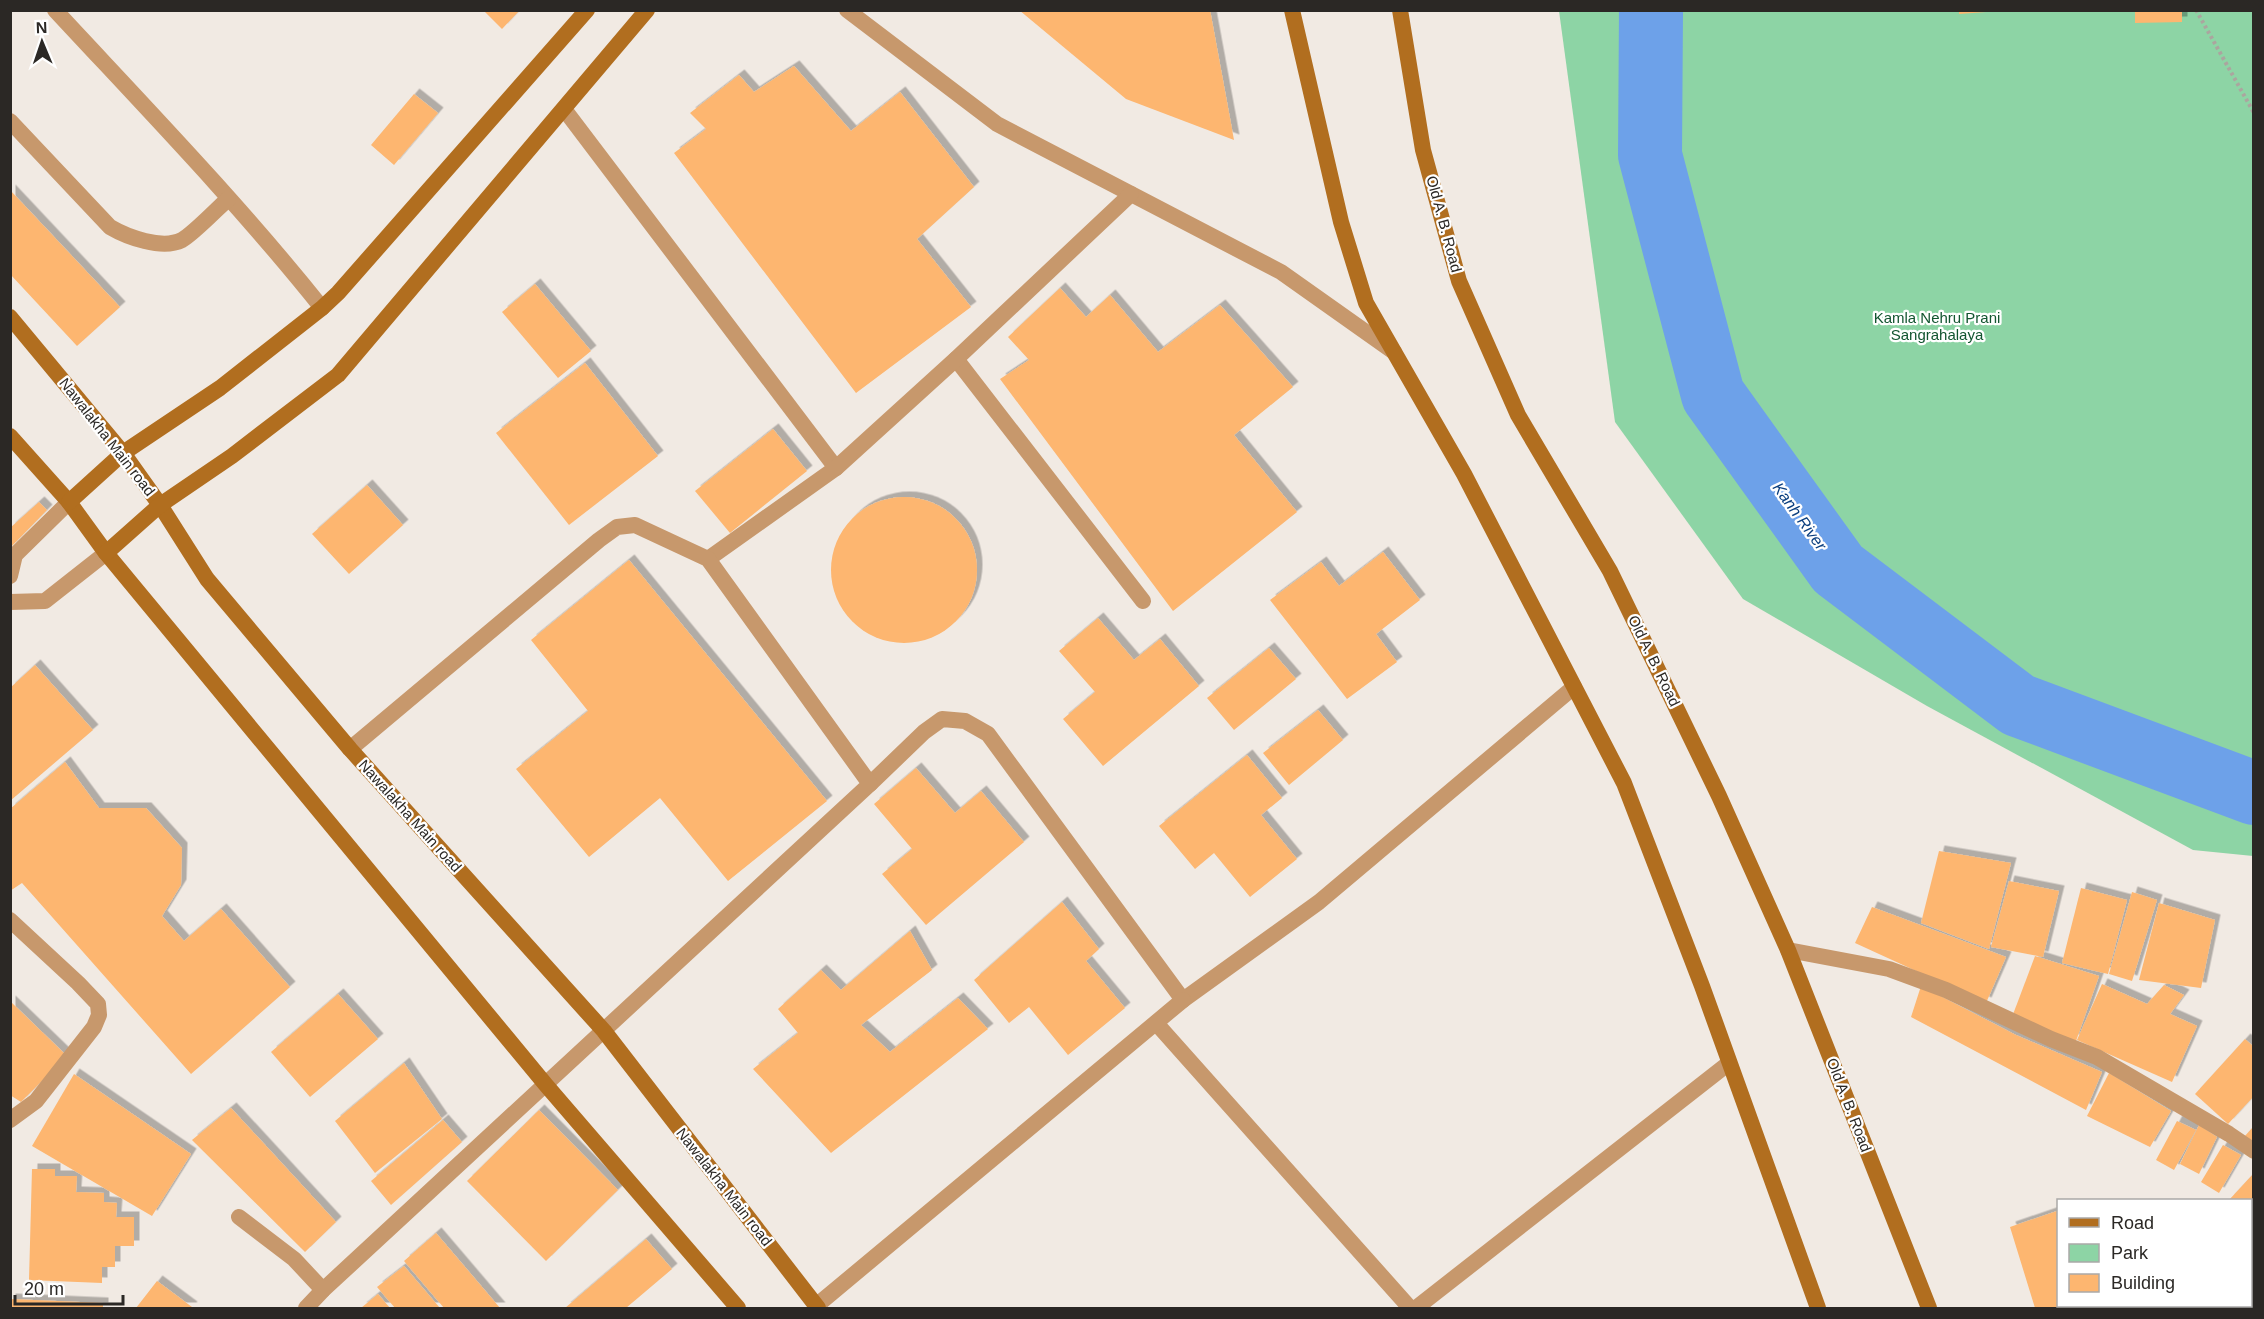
<svg xmlns="http://www.w3.org/2000/svg" width="2264" height="1319" viewBox="0 0 2264 1319" font-family="Arial,sans-serif">
  <style>
    .green { fill: #8dd4a5 }
    .lines { fill: none; stroke-linecap: round; stroke-linejoin: round }
    .river { stroke: #6da1e9; stroke-width: 64 }
    .building { fill: #fdb670; filter: url(#shadow) }
    .path { stroke: #aba59f; stroke-width: 4; stroke-dasharray: 3 3; stroke-linecap: butt }
    .service { stroke: #c7986c; stroke-width: 16 }
    .minor { stroke: #c7986c; stroke-width: 16 }
    .secondary { stroke: #b16e1f; stroke-width: 16 }
    .labels { text-anchor: middle; stroke-width: 4.5; stroke-linejoin: round; paint-order: stroke }
    .street-label { font-size: 15px; fill: #2b2825; stroke: #fff }
    .park-label { font-size: 15px; fill: #125530; stroke: #fff }
    .water-label { font-size: 16px; font-style: italic; fill: #0b3f7f; stroke: #fff }
  </style>
  <defs>
    <filter id="shadow"><feDropShadow dx="5.5" dy="-5.5" stdDeviation="0" flood-color="#0004"/></filter>
  </defs>
  <rect width="100%" height="100%" fill="#f1eae3"/>
  <path class="green" d="M1559,11H2253V856L2193,850L1927,706L1743,599L1615,422Z"/>
  <g class="lines">
    <path class="river" d="M1651,10L1650,155L1713,395L1838,569L2018,705L2254,793"/>
  </g>
  <g class="building">
    <path d="M483,10H520L502,29Z"/>
    <path d="M1019,10H1210L1234,140L1126,99Z"/>
    <path d="M1959,10H1986V12L1959,14Z"/>
    <path d="M2135,10H2182V22L2135,23Z"/>
    <path d="M794,66L851,131L900,92L974,187L917,239L971,307L856,393L674,153L706,129L690,113L739,75L754,92Z"/>
    <path d="M414,94L438,113L394,165L371,145Z"/>
    <path d="M10,190L120,307L77,346L10,274Z"/>
    <path d="M535,284L591,351L558,378L502,312Z"/>
    <path d="M1060,288L1086,317L1110,295L1158,352L1220,305L1293,387L1234,435L1297,512L1173,611L1000,379L1029,360L1008,337Z"/>
    <path d="M585,363L658,456L569,525L496,433Z"/>
    <path d="M773,429L807,471L730,533L695,491Z"/>
    <path d="M367,485L403,525L349,574L312,534Z"/>
    <circle cx="904" cy="570" r="73"/>
    <path d="M39,502L47,510L10,548V528Z"/>
    <path d="M1383,552L1420,600L1376,634L1397,662L1347,699L1270,600L1321,562L1339,586Z"/>
    <path d="M629,560L827,801L728,881L660,798L589,857L516,769L588,711L531,640Z"/>
    <path d="M1098,618L1134,660L1160,639L1199,686L1103,766L1063,719L1095,692L1059,651Z"/>
    <path d="M1269,648L1296,679L1234,730L1207,698Z"/>
    <path d="M35,665L93,730L10,801V688Z"/>
    <path d="M1318,710L1343,740L1289,785L1263,753Z"/>
    <path d="M1247,755L1282,798L1261,815L1297,859L1250,897L1214,853L1195,869L1159,826Z"/>
    <path d="M65,762L99,808H146L182,848L181,885L162,916L184,941L221,909L290,987L191,1074L22,883L10,891V809Z"/>
    <path d="M916,768L955,813L981,791L1024,842L926,925L882,874L912,849L874,804Z"/>
    <path d="M1939,851L2011,863L1989,949L1921,923Z"/>
    <path d="M2009,881L2059,891L2043,957L1991,947Z"/>
    <path d="M2081,888L2127,900L2108,974L2062,963Z"/>
    <path d="M2132,892L2157,900L2132,981L2109,974Z"/>
    <path d="M1062,902L1099,949L1086,961L1125,1008L1068,1055L1029,1007L1009,1023L974,980Z"/>
    <path d="M2159,903L2215,920L2201,988L2139,980Z"/>
    <path d="M1872,907L2006,957L1986,1003L1855,943Z"/>
    <path d="M910,931L932,970L861,1025L890,1052L958,998L988,1029L831,1153L753,1069L798,1033L778,1009L821,970L841,990Z"/>
    <path d="M2035,956L2099,976L2076,1041L2012,1017Z"/>
    <path d="M2102,984L2147,1004L2164,985L2184,995L2170,1014L2197,1026L2172,1082L2077,1040Z"/>
    <path d="M1921,986L2016,1035L2102,1072L2086,1110L1911,1017Z"/>
    <path d="M338,994L378,1039L310,1097L271,1052Z"/>
    <path d="M10,1001L67,1056L21,1102L10,1095Z"/>
    <path d="M2245,1039L2254,1047V1096L2228,1124L2195,1094Z"/>
    <path d="M404,1063L442,1119L375,1173L335,1121Z"/>
    <path d="M2109,1073L2171,1111L2150,1147L2087,1116Z"/>
    <path d="M74,1074L191,1154L152,1216L32,1146Z"/>
    <path d="M231,1108L336,1222L305,1252L192,1140Z"/>
    <path d="M539,1110L618,1190L546,1261L467,1181Z"/>
    <path d="M443,1120L462,1142L391,1205L371,1181Z"/>
    <path d="M2177,1121L2196,1130L2174,1170L2156,1160Z"/>
    <path d="M2199,1125L2217,1137L2199,1174L2180,1164Z"/>
    <path d="M2254,1126V1147L2243,1138Z"/>
    <path d="M2223,1145L2241,1155L2219,1193L2201,1182Z"/>
    <path d="M32,1169H55V1176H77L76,1192L104,1193V1202L117,1203L116,1217H134V1246H115V1267H102V1283L29,1280Z"/>
    <path d="M2254,1173V1224L2250,1221V1200H2229Z"/>
    <path d="M2057,1211L2058,1306H2121L2122,1308H2035L2010,1227Z"/>
    <path d="M436,1233L500,1308H444L404,1261Z"/>
    <path d="M646,1239L672,1269L626,1308H565Z"/>
    <path d="M404,1266L440,1308H395L377,1287Z"/>
    <path d="M157,1281L192,1307L191,1308H136Z"/>
    <path d="M378,1294L390,1308H361Z"/>
    <path d="M10,1299L103,1303V1308H10Z"/>
  </g>
  <g class="lines">
    <path class="path" d="M2196,10L2254,113"/>
    <g class="service">
      <path d="M55,10C146,108 239,204 322,308"/>
      <path d="M10,121L110,227C127,237 162,250 182,240C193,234 217,209 228,199"/>
    </g>
    <g class="minor">
      <path d="M847,10L997,124L1281,272L1394,352"/>
      <path d="M564,109L836,468"/>
      <path d="M956,359L1143,601"/>
      <path d="M708,559L836,468L956,359L1131,194"/>
      <path d="M10,576L15,555L69,502"/>
      <path d="M10,602L45,601L106,553"/>
      <path d="M870,784L924,732L942,719L965,721L988,734L1183,1000L1319,902L1574,687"/>
      <path d="M10,920L78,983L98,1004L99,1015L94,1027L36,1101L10,1120"/>
      <path d="M1788,950L1889,969L1946,990L2051,1039L2097,1057L2229,1134L2254,1151"/>
      <path d="M1156,1023L1410,1308"/>
      <path d="M239,1217L294,1259L323,1290"/>
      <path d="M816,1306L1183,1000"/>
      <path d="M306,1308L323,1290L870,784L708,559L635,525L617,527L599,540L350,749"/>
      <path d="M1416,1308L1729,1063"/>
    </g>
    <g class="secondary">
      <path d="M1292,10L1341,222L1366,303L1464,474L1624,783L1702,986L1818,1308"/>
      <path d="M1400,10L1423,150L1459,281L1518,415L1610,571L1719,796L1788,950L1929,1308"/>
      <path d="M10,317L123,453L160,505L207,579L350,749L604,1031L818,1308"/>
      <path d="M10,436L69,502L106,553L546,1085L738,1308"/>
      <path d="M69,502L123,453L220,388L322,308L338,293L587,10"/>
      <path d="M106,553L160,505L232,456L338,375L647,10"/>
    </g>
  </g>
  <g class="labels">
    <g class="street-label">
      <text transform="translate(1444 224) rotate(75)" y="5">Old A. B. Road</text>
      <text transform="translate(107 437) rotate(52)" y="5">Nawalakha Main road</text>
      <text transform="translate(1654 661) rotate(64)" y="5">Old A. B. Road</text>
      <text transform="translate(410 816) rotate(48)" y="5">Nawalakha Main road</text>
      <text transform="translate(1849 1105) rotate(69)" y="5">Old A. B. Road</text>
      <text transform="translate(724 1187) rotate(52)" y="5">Nawalakha Main road</text>
    </g>
    <g class="park-label">
      <text x="1937" y="323">Kamla Nehru Prani<tspan x="1937" dy="17">Sangrahalaya</tspan></text>
    </g>
    <g class="water-label">
      <text transform="translate(1800 516) rotate(54)" y="6">Kanh River</text>
    </g>
  </g>
  <rect width="2264" height="1319" fill="none" stroke="#2b2825" stroke-width="24"/>
  <rect x="2057" y="1199" width="195" height="108" fill="#ffffff" stroke="#aaa9a8" stroke-width="1.5"/>
  <rect x="2069" y="1218" width="30" height="9" fill="#b16e1f" stroke="#aaa9a8" stroke-width="1.5"/>
  <text x="2111" y="1229" font-size="18" fill="#2b2825">Road</text>
  <rect x="2069" y="1244" width="30" height="18" fill="#8dd4a5" stroke="#aaa9a8" stroke-width="1.5"/>
  <text x="2111" y="1259" font-size="18" fill="#2b2825">Park</text>
  <rect x="2069" y="1274" width="30" height="18" fill="#fdb670" stroke="#aaa9a8" stroke-width="1.5"/>
  <text x="2111" y="1289" font-size="18" fill="#2b2825">Building</text>
  <g transform="translate(42 42) rotate(358)" stroke="#ffffff" stroke-width="4.5" paint-order="stroke">
  <path d="M0-4.5L10 22L0 15L-10 22Z" fill="#2b2825"/>
  <text y="-9" font-size="16" font-weight="bold" text-anchor="middle" fill="#2b2825">N</text>
  </g>
  <path d="M15 1295v9h108v-9" fill="none" stroke="#2b2825" stroke-width="3"/>
  <text x="24" y="1295" font-size="18" fill="#2b2825" stroke="#ffffff" stroke-width="4.5" paint-order="stroke">20 m</text>
</svg>
